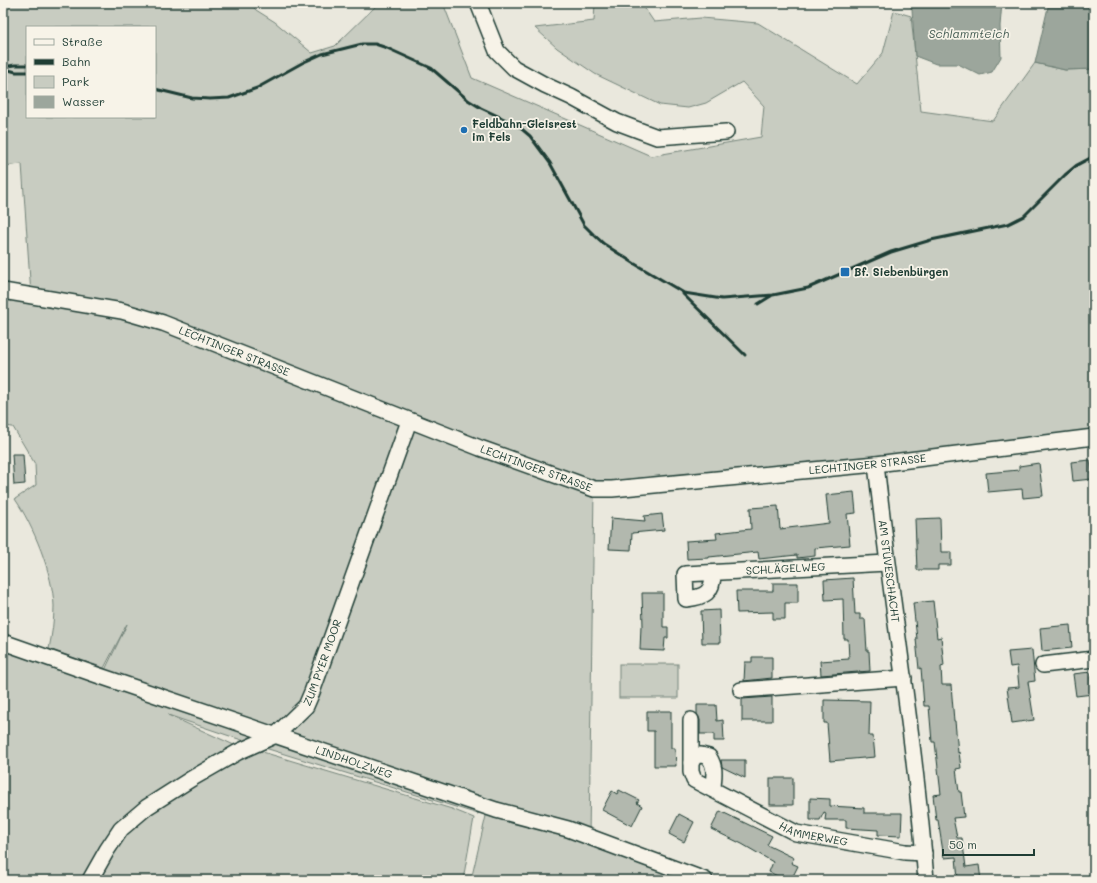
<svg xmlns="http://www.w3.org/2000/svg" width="1097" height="883" viewBox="0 0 1097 883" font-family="Mali,sans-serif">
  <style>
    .green { fill: #c8ccc1; stroke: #74847a; fill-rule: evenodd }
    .water { fill: #9ca69c; stroke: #6a7c72 }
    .building { fill: #b2b8ae; stroke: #1f3d34 }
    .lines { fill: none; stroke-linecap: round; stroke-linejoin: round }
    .minor-casing { stroke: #1f3d34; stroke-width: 18 }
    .minor { stroke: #f7f3e8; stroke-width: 15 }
    .rail { stroke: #1f3d34; stroke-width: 3 }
    .poi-dot { fill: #1f6fb2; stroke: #f7f3e8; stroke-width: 1.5 }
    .labels { text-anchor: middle; stroke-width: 3.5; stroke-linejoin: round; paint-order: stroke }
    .poi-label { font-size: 11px; font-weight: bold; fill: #1f3d34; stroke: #f7f3e8; text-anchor: start }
    .street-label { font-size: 11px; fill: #1f3d34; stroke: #f7f3e8 }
    .water-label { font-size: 12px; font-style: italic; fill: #445c53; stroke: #f7f3e8 }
  </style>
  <rect width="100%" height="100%" fill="#eae8dd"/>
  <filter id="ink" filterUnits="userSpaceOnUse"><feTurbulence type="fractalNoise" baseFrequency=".025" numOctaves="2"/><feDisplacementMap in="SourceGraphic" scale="8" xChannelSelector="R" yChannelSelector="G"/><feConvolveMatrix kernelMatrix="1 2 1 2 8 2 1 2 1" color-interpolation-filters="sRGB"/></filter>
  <g filter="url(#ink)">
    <g class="green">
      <path d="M3,3H249L256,10L275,22L312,53L335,46L379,3H443L472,78L651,156L761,137L764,106L742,82L706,103L688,108L660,105L595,74L557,48L535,28L594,21L595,3H641L654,22L701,18L758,23L857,84L883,53L894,11L911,16L921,111L993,121L1035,63L1065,70L1094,69V437L594,489L589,837L708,880H471L489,803L105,670L127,624L104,668L49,649C52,634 54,621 54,606C53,574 33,525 15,499L36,485L35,464L13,427L3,426V291L31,295L22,164L3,166ZM27,27H155V117H27Z"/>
      <path d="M3,649L480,809L478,814L265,748L168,715L245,750H256L452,809L474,818L463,880H3Z"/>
      <rect x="619" y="664" width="59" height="34"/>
    </g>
    <g class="water">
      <path d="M909,3H1002L1000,26L1001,57L992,72L980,75L958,64H936L915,56L912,9Z"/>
      <path d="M1049,3H1094V69L1065,70L1035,63Z"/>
    </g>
    <g class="building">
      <path d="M12,454H23L25,484L14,485Z"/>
      <path d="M1090,460L1092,479L1073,481L1071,462Z"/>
      <path d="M1039,463L1043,496L1023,498L1022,489L988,492L986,473L1019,470V466Z"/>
      <path d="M854,492L856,513L847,514L850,545L815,548V556L797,558V555L759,559L758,552L709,557V558L687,559L686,541L717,539L716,533L751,529L750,508L778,506L780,529L829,523L826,495Z"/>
      <path d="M662,514L664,530L632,533L631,550L609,549L611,518L645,521L644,516Z"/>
      <path d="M940,518L941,552H951V565H938V570H917L915,519Z"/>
      <path d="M853,578L855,614H860V619H865L867,651H869L870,671L821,675L820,661L849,659L848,639H844L843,599L825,600L824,580Z"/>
      <path d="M773,583H798V603H785V619H773V612L737,613L736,591H773Z"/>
      <path d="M642,593H663V627H668V638H665L664,651L640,650L641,626H643Z"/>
      <path d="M933,601L937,638L941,637L944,666L941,667L942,685H951L954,721H955L958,753L959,752L961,768L956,769L959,792H961L964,817L953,818L957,838H962L966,867L979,865L981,880H958L956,857L944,858L938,820H936L933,795L941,794L935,742H932L929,706H924L921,668L919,669L916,639H917L913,603Z"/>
      <path d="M719,610L720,643H702L701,611Z"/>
      <path d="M1070,625L1072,648L1042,651L1040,628Z"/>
      <path d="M1032,650L1035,681L1028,682L1034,720L1012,723L1007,688L1019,687L1017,666L1010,667L1008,652Z"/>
      <path d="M752,657H772V678L744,681L745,662H752Z"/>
      <path d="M1090,672L1093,694L1076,696L1073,674Z"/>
      <path d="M772,697V721H742V699Z"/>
      <path d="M824,700L870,701L869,736H873L875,757L830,761L827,723H824Z"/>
      <path d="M697,705H716L717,721L723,720L724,741H714V734H700V720L697,714Z"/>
      <path d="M647,711H671V748H675L676,766H654V731H647Z"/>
      <path d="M721,760H745V778L722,767Z"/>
      <rect x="770" y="778" width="23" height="27"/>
      <path d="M619,790L639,800L637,803L642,806L632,826L602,810L612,791L617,794Z"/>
      <path d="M810,798L830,799V806L864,808V813H902L901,836L878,835V830L846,828V820H825L826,813L824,812L820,820H810Z"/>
      <path d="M720,811L772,836L767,845L794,858L791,863L798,866L791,880H786L769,872L773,862L742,844L711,829Z"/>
      <path d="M679,814L694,822L684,842L669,834Z"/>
    </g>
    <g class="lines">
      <g class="minor-casing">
        <g id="minor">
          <path d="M478,3L497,51L514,68L545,85L571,97L617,122L657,137L726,132"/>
          <path id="s1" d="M3,291L122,311L163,323L480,448L594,489H612L876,464L1094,437"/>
          <path id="s2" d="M876,464C891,603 915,740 926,880"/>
          <path id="s3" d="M713,573C713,593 705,597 686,599L685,574L887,563"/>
          <path id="s4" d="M3,642L97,675L496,810L568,829L705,880"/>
          <path d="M1043,665L1094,659"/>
          <path d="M741,690L904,678"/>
          <path d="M691,720V763"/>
          <path id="s5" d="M713,790C713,776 717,770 709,757L701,755L695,756L691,763V772L694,780L796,833L905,852L924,853"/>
          <path id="s6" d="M90,880L107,850L121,829L147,807L191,779L238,752L276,735L306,706L312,692L409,421"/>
        </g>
      </g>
      <use href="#minor" class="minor"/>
      <g class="rail">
        <path d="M3,67L15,65H27"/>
        <path d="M5,69L16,72H27"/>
        <path d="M155,89L192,98L210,99L229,98L257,88L302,63L322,54L362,44H375L387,48L431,68L468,100L481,108L517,125L530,136L550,163L584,225L593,234L604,244L635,264L684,293L722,299L773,295L808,288L891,252L931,240L1008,224L1024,216L1065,175L1077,165L1094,156"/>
        <path d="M683,294L745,355"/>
        <path d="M758,304L771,296"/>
      </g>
    </g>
  </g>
  <g class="poi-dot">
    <circle cx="464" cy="130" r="4"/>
    <rect x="840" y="267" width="10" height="10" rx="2"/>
  </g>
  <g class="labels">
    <g class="poi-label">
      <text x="472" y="128">Feldbahn-Gleisrest<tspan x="472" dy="13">im Fels</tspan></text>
      <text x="854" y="276">Bf. Siebenbürgen</text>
    </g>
    <g class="street-label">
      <text dy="4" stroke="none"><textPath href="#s1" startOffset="240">LECHTINGER STRASSE</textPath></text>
      <text dy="4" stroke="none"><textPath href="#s1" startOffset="900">LECHTINGER STRASSE</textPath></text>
      <text dy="4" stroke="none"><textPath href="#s1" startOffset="564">LECHTINGER STRASSE</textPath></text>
      <text dy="4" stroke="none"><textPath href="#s3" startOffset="169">SCHLÄGELWEG</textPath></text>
      <text dy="4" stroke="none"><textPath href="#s2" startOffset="108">AM STÜVESCHACHT</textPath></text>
      <text dy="4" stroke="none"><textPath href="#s6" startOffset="330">ZUM PYER MOOR</textPath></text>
      <text dy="4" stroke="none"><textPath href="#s4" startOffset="371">LINDHOLZWEG</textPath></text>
      <text dy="4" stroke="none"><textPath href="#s5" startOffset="206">HAMMERWEG</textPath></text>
    </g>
    <g class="water-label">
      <text x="969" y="38">Schlammteich</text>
    </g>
  </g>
  <rect width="1097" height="883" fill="none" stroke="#f7f3e8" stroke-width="16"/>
  <rect x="8" y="8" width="1081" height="867" fill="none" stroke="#1f3d34" stroke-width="1.5" filter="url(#ink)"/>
  <rect x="26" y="26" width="130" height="92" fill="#f7f3e8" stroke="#a1aaa0"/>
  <rect x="34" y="39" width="20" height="6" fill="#f7f3e8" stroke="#a1aaa0"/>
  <text x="62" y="46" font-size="12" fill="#1f3d34">Straße</text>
  <rect x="34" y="59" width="20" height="6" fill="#1f3d34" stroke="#a1aaa0"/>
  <text x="62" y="66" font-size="12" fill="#1f3d34">Bahn</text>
  <rect x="34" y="76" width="20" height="12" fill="#c8ccc1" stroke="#a1aaa0"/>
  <text x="62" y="86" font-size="12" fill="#1f3d34">Park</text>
  <rect x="34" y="96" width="20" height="12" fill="#9ca69c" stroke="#a1aaa0"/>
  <text x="62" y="106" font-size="12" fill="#1f3d34">Wasser</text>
  <path d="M943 849v6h91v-6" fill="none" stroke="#1f3d34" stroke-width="2"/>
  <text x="949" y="849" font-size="12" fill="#1f3d34" stroke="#f7f3e8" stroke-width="3" paint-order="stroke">50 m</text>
</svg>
